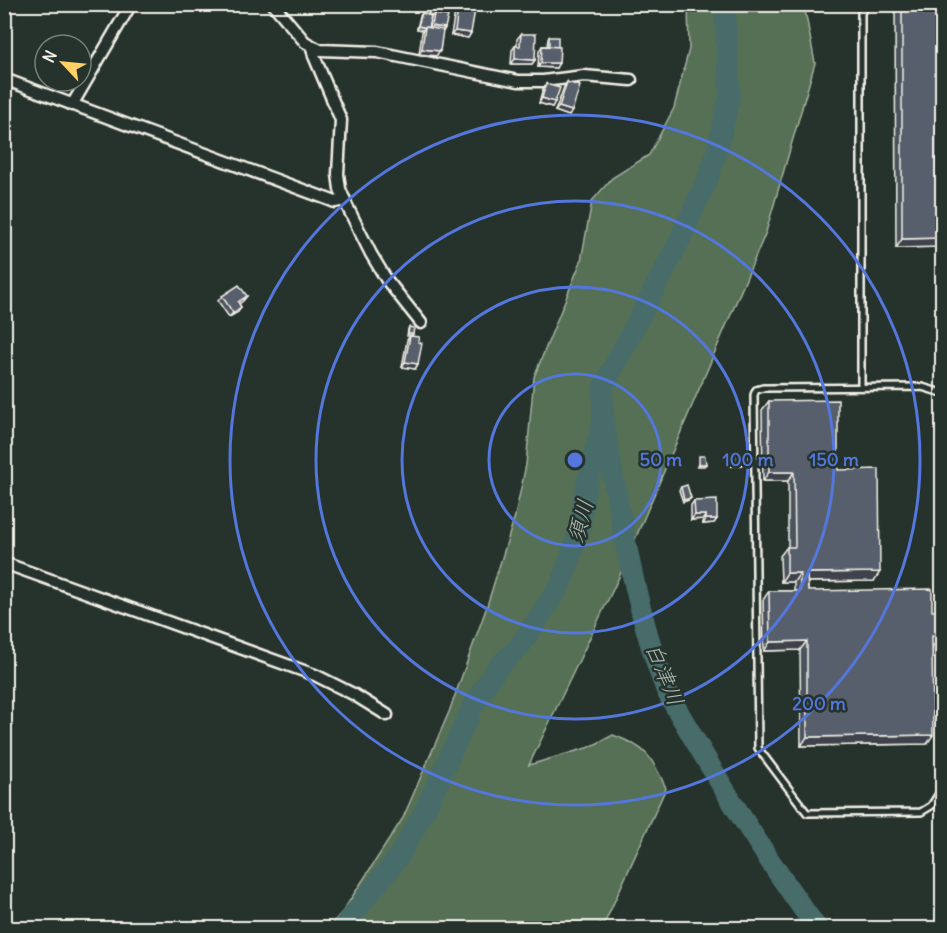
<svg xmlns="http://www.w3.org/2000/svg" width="947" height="933" viewBox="0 0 947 933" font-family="Delius,'Klee One',sans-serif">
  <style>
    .green { fill: #556f55; stroke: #a4b09e; stroke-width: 1.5 }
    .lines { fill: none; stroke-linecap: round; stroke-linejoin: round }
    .river { stroke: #476c6b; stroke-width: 21 }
    .lane-casing { stroke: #f4f1e8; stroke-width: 10 }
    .street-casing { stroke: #f4f1e8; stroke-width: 15 }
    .lane { stroke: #26332d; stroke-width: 5 }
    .street { stroke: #26332d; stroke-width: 10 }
    .wall { fill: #4c525d; stroke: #f4f1e8; stroke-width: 1.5; fill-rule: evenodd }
    .shaded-wall { fill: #3e424c; stroke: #f4f1e8; stroke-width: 1.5 }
    .building { fill: #585f6c; stroke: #f4f1e8; stroke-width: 1.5 }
    .ring { fill: none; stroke: #5377dc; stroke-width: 3 }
    .labels { text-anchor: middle; stroke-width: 5; stroke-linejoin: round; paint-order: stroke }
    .water-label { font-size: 22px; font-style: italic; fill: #afbcb6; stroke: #26332d }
    .centre { fill: #5377dc; stroke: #26332d; stroke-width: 3 }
    .ring-label { font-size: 18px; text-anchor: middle; font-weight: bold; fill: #5377dc; stroke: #26332d; stroke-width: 5; stroke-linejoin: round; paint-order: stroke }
  </style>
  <rect width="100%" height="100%" fill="#26332d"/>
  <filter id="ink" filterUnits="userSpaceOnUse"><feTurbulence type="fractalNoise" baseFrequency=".0167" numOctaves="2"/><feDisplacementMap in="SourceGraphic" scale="12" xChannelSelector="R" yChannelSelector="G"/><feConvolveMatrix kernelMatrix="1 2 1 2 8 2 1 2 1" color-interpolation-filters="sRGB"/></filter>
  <g filter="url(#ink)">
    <path class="green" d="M688,5H804L815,63L766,232L619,577L529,765L590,747L613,735C648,748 650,755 666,788L606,920L595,928H328L343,911L403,818L449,712L486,609L515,516L526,465L534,377L581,261L592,201L612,178L649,155L674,108L689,49Z"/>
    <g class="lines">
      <g class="river">
        <path d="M604,427C621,517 634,607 667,692C713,773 762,854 817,928"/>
        <path d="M342,928L400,855L426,808L472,708L487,683L498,667L520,646L561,584L579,532L585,492L603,421V387L678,244L707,180L717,151L730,94L724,4"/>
      </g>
      <g class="lane-casing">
        <g id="lane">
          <path d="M861,387V13L866,4"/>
          <path d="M942,393L922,387L763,388L756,390L754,395L758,748L807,813L921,812L931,806L942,789"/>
        </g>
      </g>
      <g class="street-casing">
        <g id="street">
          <path d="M273,4L305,42L320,50L377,52L518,81H543L584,76L631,80"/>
          <path d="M312,47L314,56L341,120L338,174L340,189L347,206L371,254L386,279L421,323"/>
          <path d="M4,79L330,200L335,202L345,200"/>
          <path d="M72,105L131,4"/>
          <path d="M4,563L315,675L353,694L387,715"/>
        </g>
      </g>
      <use href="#lane" class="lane"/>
      <use href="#street" class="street"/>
    </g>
    <g class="wall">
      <path d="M430,4H448L445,15V28L442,33L440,51L436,56L419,54L422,32L423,30L417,29L420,16L422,13L428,15ZM428,15L432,16L431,18L429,28H428Z"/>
      <path d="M895,4H942V247L896,248Z"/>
      <path d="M458,8L471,33L468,38L451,35L455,12Z"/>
      <path d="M521,34L535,60L532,64H511L512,50L515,46H517V39Z"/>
      <path d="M549,37L556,68L538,67L539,51L542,46H547L548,39Z"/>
      <path d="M567,82L569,116L555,111L564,87Z"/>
      <path d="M546,84L552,107L539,103L543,89Z"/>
      <path d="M222,296H247L243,301L239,304L241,307L238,312L229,317L218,301Z"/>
      <path d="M409,327L413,334L412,336L418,342V364L415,369L402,367L407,340L410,336H407L408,329Z"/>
      <path d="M769,401L838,470L874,581L808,582V591L933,645L927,744L801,746L800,650L764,651L763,600L769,591H794V582H781L780,556L787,547H788V481H763L762,410Z"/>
      <path d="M733,454L743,464L741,466H731V456Z"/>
      <path d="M681,487L691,498L689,500L683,502L679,490Z"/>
      <path d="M694,501L717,519L714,523L703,524V519L691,520V505Z"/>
    </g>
    <g class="shaded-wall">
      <path d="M431,10L446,13L443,18L434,14L432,16L428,15Z"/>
      <path d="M418,26L425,28L423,30L417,29Z"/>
      <path d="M432,26L445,28L442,33L429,31Z"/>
      <path d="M455,31L471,33L468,38L451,35Z"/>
      <path d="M422,49L440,51L436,56L419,54Z"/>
      <path d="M515,59L535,60L532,64H511Z"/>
      <path d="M541,63H559L556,68L538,67Z"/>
      <path d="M542,98L555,102L552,107L539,103Z"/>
      <path d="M559,107L572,111L569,116L555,111Z"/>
      <path d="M942,238V247L896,248L902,239Z"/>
      <path d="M241,307L238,312L229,317L233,313Z"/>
      <path d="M405,362L418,364L415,369L402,367Z"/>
      <path d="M699,464H706L704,466H697Z"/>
      <path d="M733,464H743L741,466H731Z"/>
      <path d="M769,472H794L788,481H763Z"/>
      <path d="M695,515H706L703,519L691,520Z"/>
      <path d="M706,519H717L714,523L703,524Z"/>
      <path d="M880,572L874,581L801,582L807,573Z"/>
      <path d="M787,573H800L794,582H781Z"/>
      <path d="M932,636H942V645H926Z"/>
      <path d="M807,641L800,650L764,651L770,642Z"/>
      <path d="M933,735L927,744L801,746L807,737Z"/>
    </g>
    <g class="building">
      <path d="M432,4H448L446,13L431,10Z"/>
      <path d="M902,4H942V238L902,239Z"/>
      <path d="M458,8L475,10L471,33L455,31Z"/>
      <path d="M422,13L431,16L428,28L418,26Z"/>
      <path d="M434,14L448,16L445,28L432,26Z"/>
      <path d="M425,27L443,30L440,51L422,49Z"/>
      <path d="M521,34H536L535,60L515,59V46H520Z"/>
      <path d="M549,37H558V47L549,46Z"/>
      <path d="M542,46L560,47L559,63H541Z"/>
      <path d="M567,82L580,86L572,111L559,107Z"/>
      <path d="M546,84L560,88L555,102L542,98Z"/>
      <path d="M239,285L247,296L238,302L241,307L233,313L222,296Z"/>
      <path d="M409,327L414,328L413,334H408Z"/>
      <path d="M410,336L419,337L418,342L422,343L418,364L405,362Z"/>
      <path d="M838,400V470L879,469L880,572L807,573L808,591L932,589V611L942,610V636H932L933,735L807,737V641L770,642L769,591H800V573H787V547H795L794,472H769V401Z"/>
      <rect x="733" y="454" width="10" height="10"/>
      <path d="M699,456H705L706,464H699Z"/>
      <path d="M687,485L691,498L684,500L681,487Z"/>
      <path d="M717,500V519H706V515H695L694,501Z"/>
    </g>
  </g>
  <g class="ring">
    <circle cx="575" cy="460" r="86"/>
    <circle cx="575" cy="460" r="173"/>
    <circle cx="575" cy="460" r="259"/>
    <circle cx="575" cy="460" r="345"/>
  </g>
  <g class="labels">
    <g class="water-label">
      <text transform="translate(580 521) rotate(-75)" y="8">須川</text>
      <text transform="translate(665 674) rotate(68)" y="8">白津川</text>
    </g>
  </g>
  <circle cx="575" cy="460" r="9" class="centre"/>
  <g class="ring-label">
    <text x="661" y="466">50 m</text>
    <text x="748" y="466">100 m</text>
    <text x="834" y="466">150 m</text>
    <text x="819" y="710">200 m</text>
  </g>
  <rect width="947" height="933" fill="none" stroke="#26332d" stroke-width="24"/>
  <rect x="12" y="12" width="923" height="909" fill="none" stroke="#f4f1e8" stroke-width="2" filter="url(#ink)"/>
  <g transform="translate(63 63) rotate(296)"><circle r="28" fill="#26332d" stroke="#787f78" stroke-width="1.5"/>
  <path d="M0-4.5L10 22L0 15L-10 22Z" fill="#ffd166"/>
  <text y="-9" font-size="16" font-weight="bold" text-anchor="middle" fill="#f4f1e8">N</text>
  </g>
</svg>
